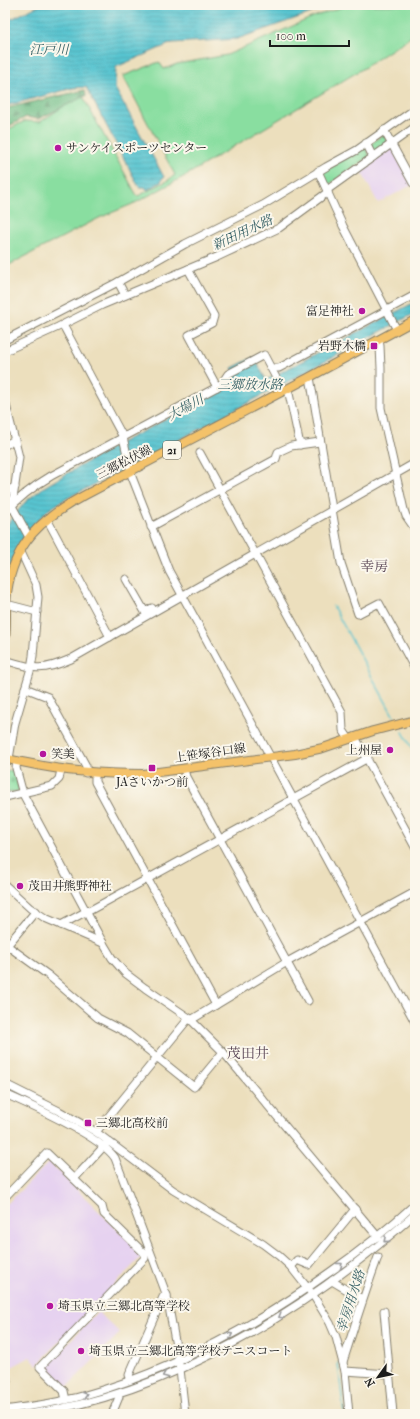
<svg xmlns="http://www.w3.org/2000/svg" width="420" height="1419" viewBox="0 0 420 1419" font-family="'IM FELL French Canon','Noto Serif JP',serif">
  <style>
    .built { fill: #e6d2f0 }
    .forest { fill: url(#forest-firs); stroke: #456c51 }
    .cemetery { fill: url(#cemetery-stones); stroke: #527d5e }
    .pitch { fill: #89dea0; stroke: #527d5e }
    .water { fill: url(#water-rules); stroke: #3a7076 }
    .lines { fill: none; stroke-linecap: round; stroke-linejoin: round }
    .stream { stroke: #58c4d0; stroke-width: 1.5 }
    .minor-casing { stroke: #847e6c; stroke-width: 9 }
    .major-casing { stroke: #847e6c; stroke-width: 10 }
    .minor { stroke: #fff; stroke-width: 7 }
    .major { stroke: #f4c26a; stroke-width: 8 }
    .oneway { stroke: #999 }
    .poi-dot { fill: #b5179e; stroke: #fbf7ec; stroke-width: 1.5 }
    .labels { text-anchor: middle; stroke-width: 4; stroke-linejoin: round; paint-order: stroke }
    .shield { fill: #fbf7ec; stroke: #5f5e5a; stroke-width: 1 }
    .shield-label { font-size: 11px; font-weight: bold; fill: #1c1c1c }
    .poi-label { font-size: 12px; fill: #1c1c1c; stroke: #fbf7ec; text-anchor: start }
    .street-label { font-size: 12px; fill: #1c1c1c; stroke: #fbf7ec }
    .water-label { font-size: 13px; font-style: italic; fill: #345f64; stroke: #fbf7ec }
    .quarter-label { font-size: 14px; fill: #594555; stroke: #fbf7ec }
  </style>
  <defs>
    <pattern id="forest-firs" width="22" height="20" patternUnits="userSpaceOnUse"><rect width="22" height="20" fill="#6ebd86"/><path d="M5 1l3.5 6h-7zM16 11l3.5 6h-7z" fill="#5a996d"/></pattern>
    <pattern id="cemetery-stones" width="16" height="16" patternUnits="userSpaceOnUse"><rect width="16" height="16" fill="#89dea0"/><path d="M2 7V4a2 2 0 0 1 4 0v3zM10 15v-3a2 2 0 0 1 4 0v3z" fill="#76be89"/></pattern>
    <pattern id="water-rules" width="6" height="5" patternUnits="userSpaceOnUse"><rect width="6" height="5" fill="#58c4d0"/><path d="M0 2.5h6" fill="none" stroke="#4ca8b2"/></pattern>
  </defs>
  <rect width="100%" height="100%" fill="#fbf7ec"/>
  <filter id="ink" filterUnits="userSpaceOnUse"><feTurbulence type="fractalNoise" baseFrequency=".025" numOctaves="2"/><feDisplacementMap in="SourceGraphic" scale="8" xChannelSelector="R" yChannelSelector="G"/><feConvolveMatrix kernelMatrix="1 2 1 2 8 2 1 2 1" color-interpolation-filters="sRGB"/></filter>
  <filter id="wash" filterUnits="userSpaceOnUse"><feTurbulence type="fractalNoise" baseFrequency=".012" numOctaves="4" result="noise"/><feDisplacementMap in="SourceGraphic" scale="16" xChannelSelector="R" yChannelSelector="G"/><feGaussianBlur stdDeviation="0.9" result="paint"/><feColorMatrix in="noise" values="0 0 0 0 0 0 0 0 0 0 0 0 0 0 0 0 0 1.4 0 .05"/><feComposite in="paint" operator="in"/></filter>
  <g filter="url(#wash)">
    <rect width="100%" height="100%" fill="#ecdfbd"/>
    <g class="built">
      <path d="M389,148L393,149L412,185L378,203L360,169Z"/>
      <path d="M49,1162L143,1255L37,1365L30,1357L8,1369L5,1365V1206Z"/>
      <path d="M98,1312L120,1333L65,1389L44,1368Z"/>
    </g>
    <path class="forest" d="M85,90L86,96L38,119L26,117L5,128V110L7,108Z"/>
    <path class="cemetery" d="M14,770L19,791L5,793V771Z"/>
    <g class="pitch">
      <path d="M348,5H415V34L364,68L185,176L135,203L99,218L5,267V131L25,121L40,122L61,108L83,97L136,194L138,196L167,181L175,175L123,76L159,62L164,69L177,64L227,55L313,17Z"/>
      <path d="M383,134L388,143L375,152L370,145Z"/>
      <path d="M365,147L370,156L327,186L322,172Z"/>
    </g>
    <g class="water">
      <path d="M40,5H334L237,39L172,43L116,67L115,88L164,177L161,180V182L147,190L145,187H139L86,87L73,88L5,106V22Z"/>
      <path d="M415,302V313L140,461L64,500L48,510L33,525L18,547L6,575L5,583V527L25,502L44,487L118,444L230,386L236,376L232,368L254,357L266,380Z"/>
    </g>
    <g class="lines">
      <g class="stream">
        <path d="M333,606L394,717"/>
        <path d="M403,732L415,754"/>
        <path d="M368,1274L372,1262"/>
        <path d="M338,1363L344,1414"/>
      </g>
    </g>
  </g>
  <g filter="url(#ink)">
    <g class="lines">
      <g class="minor-casing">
        <g id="minor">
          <path d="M384,130L413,183"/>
          <path d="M366,143L373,157"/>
          <path d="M318,171L343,226L397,330"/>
          <path d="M327,190L415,127"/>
          <path d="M188,269L214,316L212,323L189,335L217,387"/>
          <path d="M118,282L125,295"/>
          <path d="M63,325L123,437L132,477L169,571L415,1022"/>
          <path d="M5,340L118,282L185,244L263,205L326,167L357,150L415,109"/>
          <path d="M379,340L380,346L381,368V408L404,510L406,516L415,529"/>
          <path d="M5,351L58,327L102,305L217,257L279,228L328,192"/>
          <path d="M272,368H279L415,295"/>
          <path d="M310,377L341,563L358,614L379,603L415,669"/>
          <path d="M288,389L300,445"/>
          <path d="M5,401L19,457L12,506L29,537"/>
          <path d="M5,445L15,440"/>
          <path d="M200,453L342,712L343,730L349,739"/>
          <path d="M5,492L15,487"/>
          <path d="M5,513C18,498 34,486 51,476L217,387L222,383L228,374L264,355L283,391"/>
          <path d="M47,519L110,637"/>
          <path d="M151,527L276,459L278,452L291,446L320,442"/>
          <path d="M126,579L145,612L152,608"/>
          <path d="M6,604L37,612"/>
          <path d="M5,660C35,669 41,672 71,659L415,463"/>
          <path d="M25,688L48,697L86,766V773"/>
          <path d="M355,737L415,847"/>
          <path d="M9,759L15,723L31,668L33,656L38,597L36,585L21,552"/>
          <path d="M17,761L16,768L23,794L103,943L112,958L125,973L145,988L189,1018L223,1052L378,1237"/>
          <path d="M184,769L186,777L308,1001"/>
          <path d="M95,773V782L216,1005"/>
          <path d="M5,797L52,786L59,779L61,770"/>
          <path d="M5,885L30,908L45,918L103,943"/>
          <path d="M87,912L368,758"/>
          <path d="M61,925L87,911"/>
          <path d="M5,944L48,975L98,1018L127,1033L194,1087L223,1052"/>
          <path d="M5,948L36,911"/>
          <path d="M191,1020L287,962L415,892"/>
          <path d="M5,1084L59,1111L96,1132L173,1190L263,1244L279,1256L291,1267L313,1295L330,1323L336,1337L345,1371L349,1414"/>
          <path d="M5,1094C30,1105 101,1137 115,1158L167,1296L180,1369L185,1414"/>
          <path d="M96,1132L189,1018"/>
          <path d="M74,1179L106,1144"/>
          <path d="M5,1197L47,1153L102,1206L104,1214L145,1254V1258L40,1367L64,1391L66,1400"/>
          <path d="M291,1267L297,1260L309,1265L355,1209"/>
          <path d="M332,1281L362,1299"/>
          <path d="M384,1311L393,1414"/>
          <path d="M343,1362C354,1327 365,1292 378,1257"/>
          <path d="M345,1371L389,1374"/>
          <path d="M5,1377L8,1381"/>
          <path d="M131,1380L129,1375L163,1297L167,1295"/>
          <path d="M5,1410C31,1406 57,1403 82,1396C172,1371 255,1326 330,1272C360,1251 388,1229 415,1204"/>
          <path d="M29,1414C172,1394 309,1308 415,1214"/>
          <path d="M112,1414L119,1397L118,1394"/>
        </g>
      </g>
      <g class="major-casing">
        <g id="major">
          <path d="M5,639C7,624 5,609 7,593C14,542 42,518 85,495L310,377L415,320"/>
          <path d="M5,758C14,761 23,762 32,764C69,772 105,774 143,774L295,754L323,748L373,731L415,720"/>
        </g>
      </g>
      <use href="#minor" class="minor"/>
      <use href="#major" class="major"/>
    </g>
    <defs><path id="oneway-chevron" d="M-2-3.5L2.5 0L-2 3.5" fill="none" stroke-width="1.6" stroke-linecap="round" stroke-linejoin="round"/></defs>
    <g class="oneway">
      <use href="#oneway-chevron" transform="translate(386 1240) rotate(140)"/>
      <use href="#oneway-chevron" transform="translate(340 1265) rotate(-36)"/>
      <use href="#oneway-chevron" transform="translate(281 1316) rotate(149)"/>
      <use href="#oneway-chevron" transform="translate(230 1335) rotate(-27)"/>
      <use href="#oneway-chevron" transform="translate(165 1375) rotate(157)"/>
      <use href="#oneway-chevron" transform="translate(85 1395) rotate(-16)"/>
    </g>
  </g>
  <g class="poi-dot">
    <circle cx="58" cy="148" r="4"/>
    <circle cx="362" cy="311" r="4"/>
    <rect x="370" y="342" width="8" height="8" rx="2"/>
    <circle cx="390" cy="750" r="4"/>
    <circle cx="43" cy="754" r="4"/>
    <rect x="148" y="764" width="8" height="8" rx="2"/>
    <circle cx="20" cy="886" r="4"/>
    <rect x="84" y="1119" width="8" height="8" rx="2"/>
    <circle cx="50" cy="1306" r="4"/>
    <circle cx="81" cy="1351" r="4"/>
  </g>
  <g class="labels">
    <rect class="shield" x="163" y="441" width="18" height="18" rx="3"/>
    <g class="shield-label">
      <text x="172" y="454">21</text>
    </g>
    <g class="poi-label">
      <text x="66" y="152">サンケイスポーツセンター</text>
      <text x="354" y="315" text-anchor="end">富足神社</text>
      <text x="366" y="350" text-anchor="end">岩野木橋</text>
      <text x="382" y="754" text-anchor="end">上州屋</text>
      <text x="51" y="758">笑美</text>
      <text x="152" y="786" text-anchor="middle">JAさいかつ前</text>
      <text x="28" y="890">茂田井熊野神社</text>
      <text x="96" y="1127">三郷北高校前</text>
      <text x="58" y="1310">埼玉県立三郷北高等学校</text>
      <text x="89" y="1355">埼玉県立三郷北高等学校テニスコート</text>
    </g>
    <g class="street-label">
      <text transform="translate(124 462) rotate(-27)" y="4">三郷松伏線</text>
      <text transform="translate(210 753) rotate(-8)" y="4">上笹塚谷口線</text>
    </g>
    <g class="water-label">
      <text x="49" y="54">江戸川</text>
      <text transform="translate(242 232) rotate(-25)" y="5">新田用水路</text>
      <text x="250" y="389">三郷放水路</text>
      <text transform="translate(185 407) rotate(-28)" y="5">大場川</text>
      <text transform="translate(350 1301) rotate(-72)" y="5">幸房用水路</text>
    </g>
    <g class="quarter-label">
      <text x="374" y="571">幸房</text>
      <text x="248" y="1058">茂田井</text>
    </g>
  </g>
  <rect width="420" height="1419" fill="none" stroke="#fbf7ec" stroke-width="20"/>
  <g transform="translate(378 1377) rotate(237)" stroke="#fbf7ec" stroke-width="3" paint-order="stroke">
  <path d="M0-3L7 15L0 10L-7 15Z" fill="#1c1c1c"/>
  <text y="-6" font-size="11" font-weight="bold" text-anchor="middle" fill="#1c1c1c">N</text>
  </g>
  <path d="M270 40v6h79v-6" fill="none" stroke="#1c1c1c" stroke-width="2"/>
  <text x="276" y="40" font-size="12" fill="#1c1c1c" stroke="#fbf7ec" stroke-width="3" paint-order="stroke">100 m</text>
</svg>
